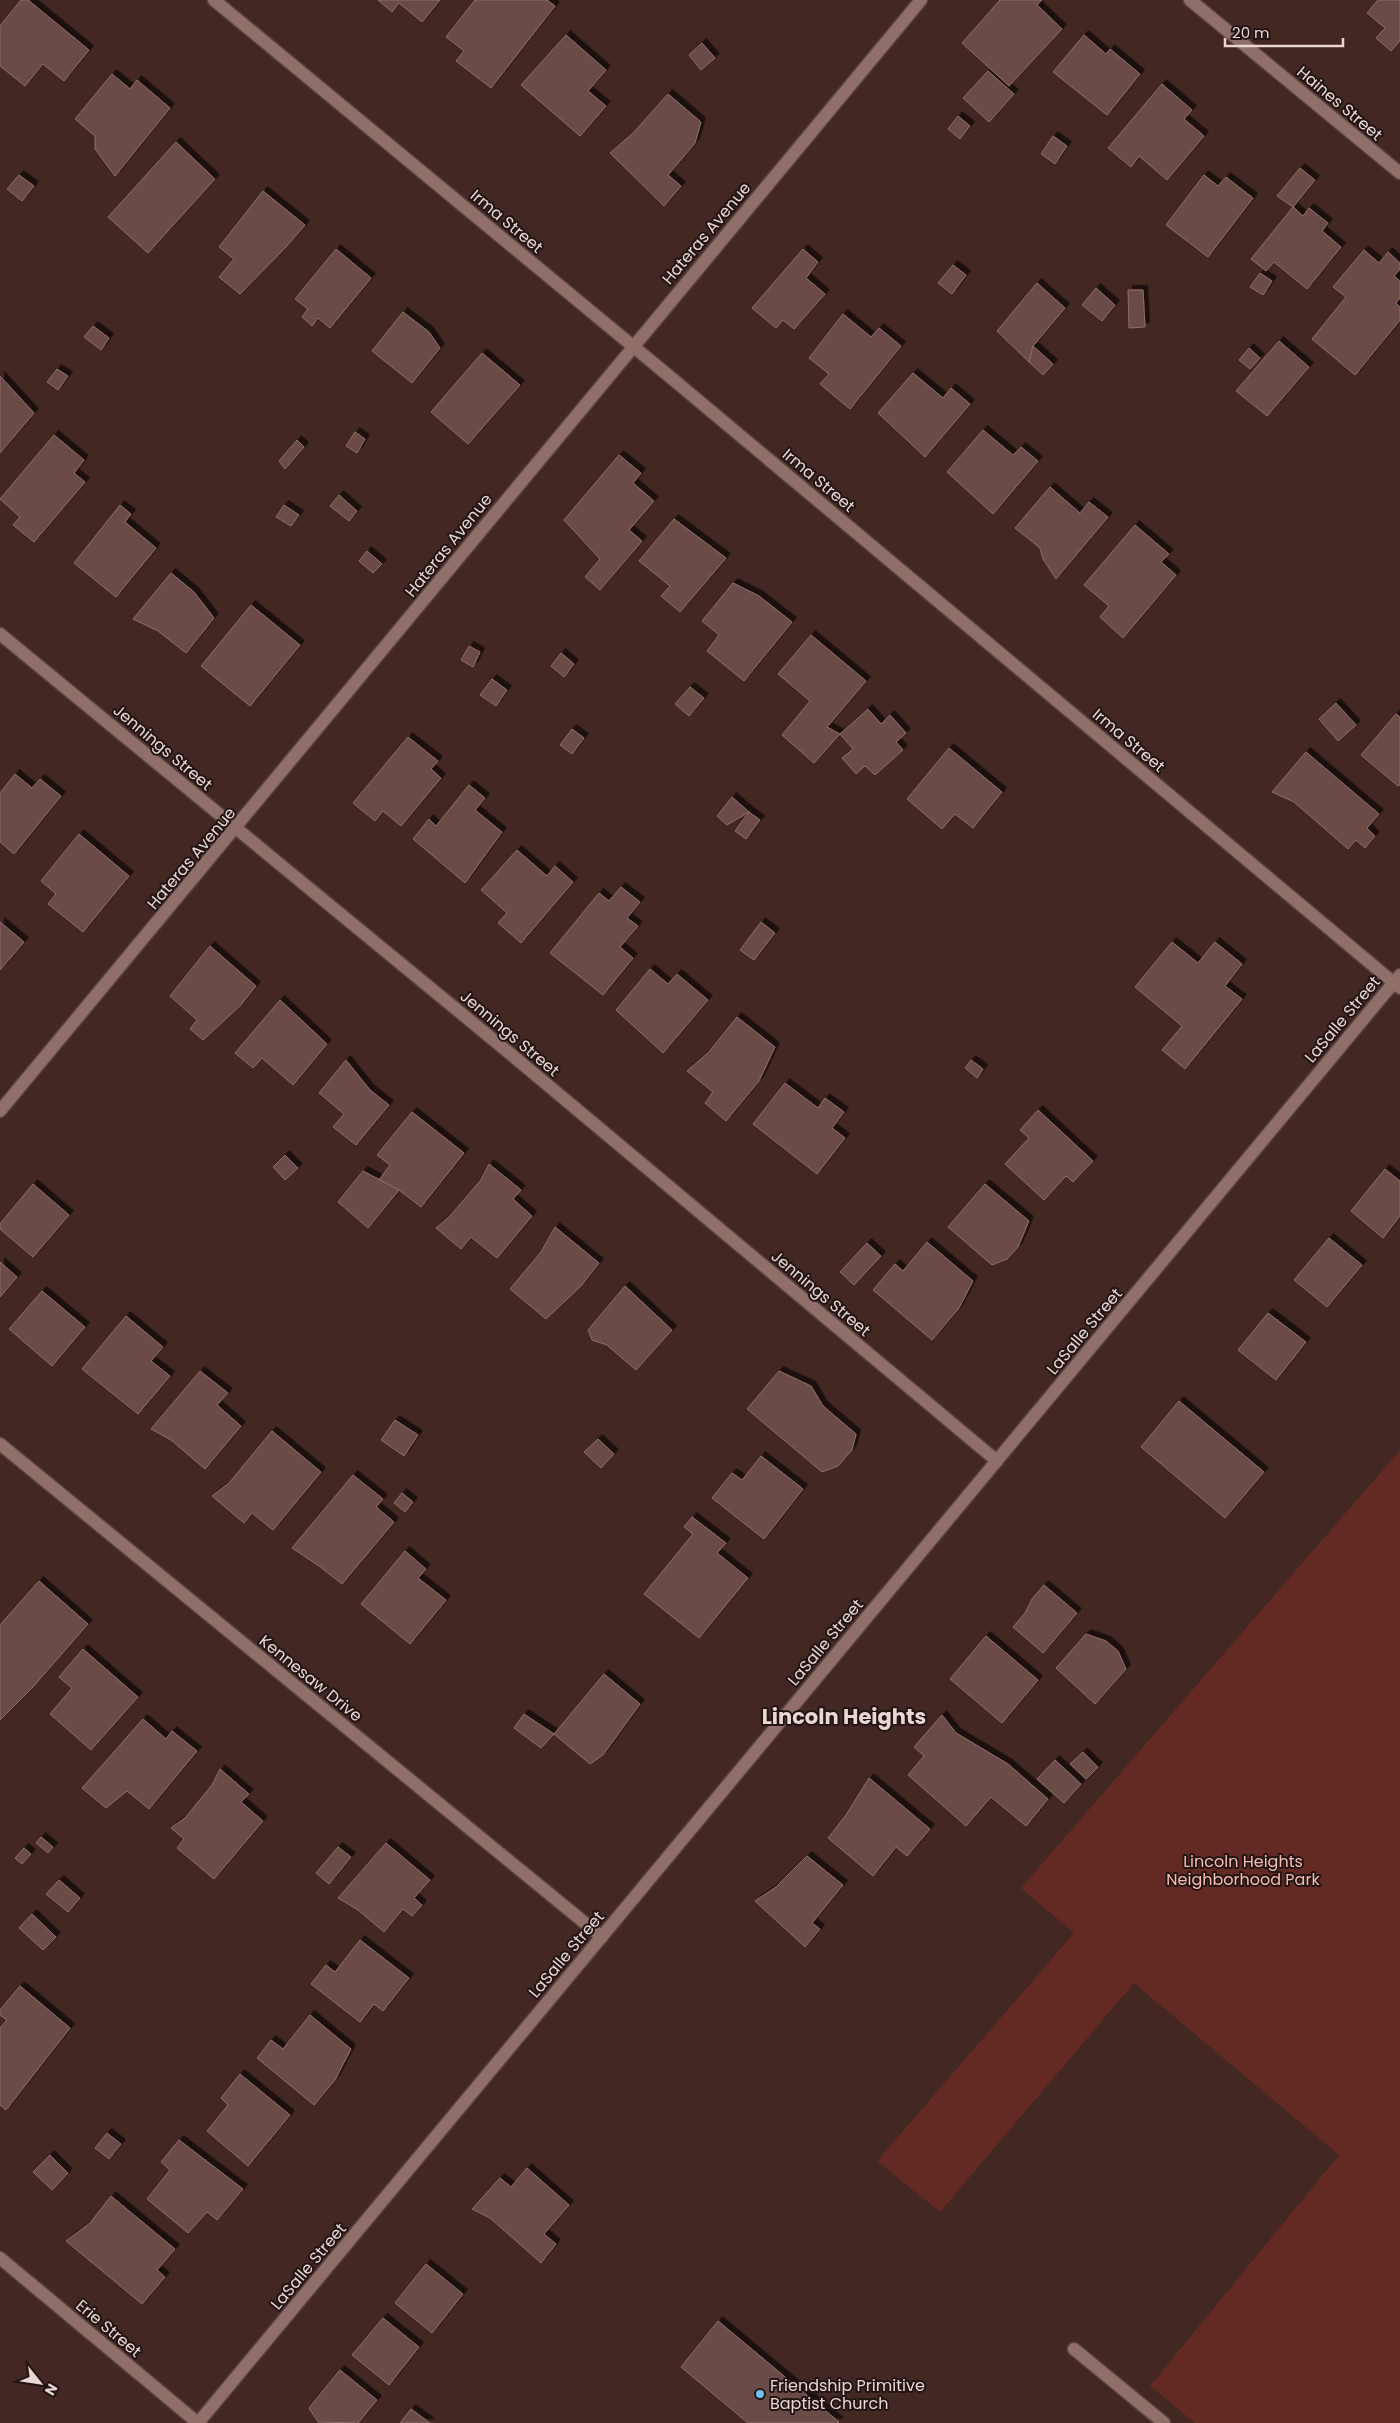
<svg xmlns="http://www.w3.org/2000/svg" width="1400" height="2423" viewBox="0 0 1400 2423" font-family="Poppins,sans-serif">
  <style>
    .green { fill: #622a23 }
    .building { fill: #6a4b46; stroke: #8f6d68; filter: url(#shadow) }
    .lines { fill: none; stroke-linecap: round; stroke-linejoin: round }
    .minor-casing { stroke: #5a433f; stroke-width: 15 }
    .tertiary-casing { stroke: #5a433f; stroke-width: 15 }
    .minor { stroke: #906e69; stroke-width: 12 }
    .tertiary { stroke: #906e69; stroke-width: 12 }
    .poi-dot { fill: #72c1f5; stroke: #211412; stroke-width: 2 }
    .labels { text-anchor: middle; stroke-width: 4; stroke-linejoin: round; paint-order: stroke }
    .street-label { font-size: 16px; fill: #ead6d3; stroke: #211412 }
    .park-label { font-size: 16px; fill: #f7bcb3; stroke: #211412 }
    .poi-label { font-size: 16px; fill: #ead6d3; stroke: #211412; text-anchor: start }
    .district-label { font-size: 21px; font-weight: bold; fill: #ead6d3; stroke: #211412 }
  </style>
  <defs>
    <filter id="shadow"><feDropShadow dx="4.5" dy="-4.5" stdDeviation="0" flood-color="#0009"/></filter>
  </defs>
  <rect width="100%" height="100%" fill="#432722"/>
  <path class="green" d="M1400,1450V2423H1195L1150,2386L1339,2155L1134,1983L940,2212L877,2161L1074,1933L1021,1888Z"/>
  <g class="building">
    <path d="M21,0H28L89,50L64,81L43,64L25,86L0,66V26Z"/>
    <path d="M378,0H440L422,22L399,3L392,12Z"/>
    <path d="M475,0H547L555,6L491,88L456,61L464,51L446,37Z"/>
    <path d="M1000,0H1042L1037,5L1062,29L1009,86L962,43Z"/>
    <path d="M1378,0H1400V41L1391,51L1376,38L1385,28L1367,13Z"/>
    <path d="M566,35L606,70L588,91L606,106L580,136L521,85Z"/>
    <path d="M1084,35L1106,54L1110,49L1140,74L1107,115L1053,72Z"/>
    <path d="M702,43L715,58L701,70L689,55Z"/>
    <path d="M988,71L1014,94L989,122L963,98Z"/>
    <path d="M112,74L130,89L137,80L170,108L115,176L95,149V136L75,119Z"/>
    <path d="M1162,84L1192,110L1184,119L1204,136L1167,180L1139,156L1131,167L1108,148Z"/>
    <path d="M668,94L701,122L695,143L668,175L681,186L664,206L610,153L634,132Z"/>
    <path d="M958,116L970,126L960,139L948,129Z"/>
    <path d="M1053,136L1067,146L1055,164L1041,154Z"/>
    <path d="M176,142L215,179L148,253L108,217Z"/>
    <path d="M1300,168L1315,180L1293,207L1277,196Z"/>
    <path d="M19,175L34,186L22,201L7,189Z"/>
    <path d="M1204,175L1218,186L1226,177L1253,198L1208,257L1166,225Z"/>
    <path d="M263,191L305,225L287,246L240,294L219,277L234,259L219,247Z"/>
    <path d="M1293,207L1303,216L1309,208L1328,223L1322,231L1341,247L1307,289L1274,262L1266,271L1251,259Z"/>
    <path d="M336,249L371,278L330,328L318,318L312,326L302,317L308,309L295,299Z"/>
    <path d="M803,249L818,262L806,278L825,294L794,329L783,320L776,328L752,308Z"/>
    <path d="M1364,250L1379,263L1388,252L1400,263V269L1394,276L1400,281V298L1396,303L1400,307V320L1355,375L1312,339L1346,297L1333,287Z"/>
    <path d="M953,265L966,275L952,294L938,283Z"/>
    <path d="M1260,273L1272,281L1263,295L1250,287Z"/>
    <path d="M1037,283L1065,308L1033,346L1029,362L997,331Z"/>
    <path d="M1096,288L1115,305L1102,321L1082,305Z"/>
    <path d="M1128,290H1143L1145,327L1129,328Z"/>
    <path d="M403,312L429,332L440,348L412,383L372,351Z"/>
    <path d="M843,314L871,337L879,328L901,346L850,409L820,384L829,374L809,358Z"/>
    <path d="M93,326L109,338L101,350L84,337Z"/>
    <path d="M1279,341L1309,367L1267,416L1236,391Z"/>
    <path d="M1033,346L1053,364L1043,375L1029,362Z"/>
    <path d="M1249,348L1260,358L1250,369L1239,360Z"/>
    <path d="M482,353L520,385L468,444L431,412Z"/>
    <path d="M57,369L68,376L58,390L47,382Z"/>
    <path d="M913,373L943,398L951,388L970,404L925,457L878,413Z"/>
    <path d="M0,376L34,413L0,453Z"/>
    <path d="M983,430L1013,455L1021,447L1038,461L993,514L947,472Z"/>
    <path d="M355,432L365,439L357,453L346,446Z"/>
    <path d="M54,435L84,460L74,473L85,482L34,542L13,525L20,517L0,499Z"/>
    <path d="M297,440L304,447L285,469L279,461Z"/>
    <path d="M619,455L641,473L633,483L654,501L629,530L642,541L600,590L585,577L600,559L564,520Z"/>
    <path d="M1050,487L1080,513L1089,502L1108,517L1056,579L1043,559L1040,548L1015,528Z"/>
    <path d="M339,495L357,511L349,521L330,506Z"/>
    <path d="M120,505L131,514L125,522L156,548L116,597L74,563Z"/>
    <path d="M284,505L299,515L291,526L276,517Z"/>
    <path d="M674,519L726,558L680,612L661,596L670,586L639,561Z"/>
    <path d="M1135,525L1169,554L1161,562L1176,575L1123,638L1100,617L1109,606L1084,585Z"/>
    <path d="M367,551L382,564L373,573L359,561Z"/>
    <path d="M171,573L194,592L214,618L186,653L158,631L133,619Z"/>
    <path d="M733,583L759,596L792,622L744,681L707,651L719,635L702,621Z"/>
    <path d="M251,605L300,645L250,706L201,666Z"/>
    <path d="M811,635L866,681L827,727L840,734L814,763L782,735L810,701L778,674Z"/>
    <path d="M469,646L480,652L473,667L461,660Z"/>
    <path d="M561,653L574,664L564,677L551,666Z"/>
    <path d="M492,679L507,690L496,706L480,695Z"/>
    <path d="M690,687L704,698L689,716L675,704Z"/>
    <path d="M1336,703L1356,725L1338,741L1319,719Z"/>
    <path d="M868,709L881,724L890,715L906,733L896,742L903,750L875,775L865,766L856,774L842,758L853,749L840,734Z"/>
    <path d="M1396,714L1400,717V785L1398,786L1361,755Z"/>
    <path d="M572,729L584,738L572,754L560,745Z"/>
    <path d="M408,737L438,761L431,769L441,778L401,826L383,811L375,821L353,803Z"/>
    <path d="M949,748L1002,792L973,828L955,814L942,829L907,799Z"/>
    <path d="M1306,752L1379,814L1367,828L1375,836L1365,848L1356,840L1348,849L1294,802L1272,792Z"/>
    <path d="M15,774L32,788L40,779L61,796L14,854L0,842V793Z"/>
    <path d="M469,785L485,798L475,810L502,832L465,883L413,839L429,819L436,826Z"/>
    <path d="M732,797L749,812L727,825L717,816Z"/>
    <path d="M749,812L760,820L746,839L735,831Z"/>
    <path d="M79,834L129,876L83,932L48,904L56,894L41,881Z"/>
    <path d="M517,850L547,876L555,866L573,882L521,943L498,923L507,913L481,890Z"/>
    <path d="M621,887L640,902L627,918L638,926L620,947L633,958L603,995L550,953L599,893L609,901Z"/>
    <path d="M0,922L24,942L0,970Z"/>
    <path d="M761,922L775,933L754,960L740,950Z"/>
    <path d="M1172,942L1198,963L1215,942L1242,964L1225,986L1242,999L1185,1069L1162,1050L1182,1026L1135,987Z"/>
    <path d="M210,946L256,986L240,1006L203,1040L190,1029L197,1020L170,996Z"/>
    <path d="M650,969L668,984L677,974L708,1000L663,1053L616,1010Z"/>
    <path d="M280,1000L327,1044L293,1085L262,1058L253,1068L235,1053Z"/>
    <path d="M737,1017L775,1047L759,1081L726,1121L705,1103L713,1092L687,1071L709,1052Z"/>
    <path d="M346,1060L370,1090L389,1105L356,1145L333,1127L344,1114L319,1093Z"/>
    <path d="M971,1060L983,1069L977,1078L965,1068Z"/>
    <path d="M785,1083L818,1108L825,1098L844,1112L832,1128L845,1138L817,1174L753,1124Z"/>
    <path d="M1038,1110L1093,1161L1073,1182L1066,1176L1044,1200L1005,1164L1029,1138L1020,1130Z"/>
    <path d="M412,1112L464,1153L421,1207L399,1190L379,1180L390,1165L377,1155Z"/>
    <path d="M285,1155L298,1168L285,1180L273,1167Z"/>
    <path d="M489,1164L521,1190L513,1199L532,1216L497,1258L471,1237L461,1249L436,1228L449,1217L481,1180Z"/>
    <path d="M1385,1169L1400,1181V1216L1383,1238L1351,1211Z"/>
    <path d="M363,1171L399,1190L368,1228L338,1202Z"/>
    <path d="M33,1184L69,1215L33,1257L0,1229V1224Z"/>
    <path d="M985,1184L1029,1221L1018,1247L1007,1259L992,1265L948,1227Z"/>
    <path d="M555,1227L599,1263L581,1286L546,1319L510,1289L541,1252Z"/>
    <path d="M1329,1238L1362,1265L1327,1307L1294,1280Z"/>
    <path d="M927,1242L973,1281L959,1308L932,1340L873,1290L895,1264L903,1271Z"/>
    <path d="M867,1243L881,1256L854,1285L840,1272Z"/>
    <path d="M0,1262L17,1277L0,1297Z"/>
    <path d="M625,1286L672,1330L636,1370L607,1345L592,1340L588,1330Z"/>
    <path d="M42,1291L85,1327L52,1366L9,1329Z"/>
    <path d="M1268,1313L1306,1342L1276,1380L1238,1350Z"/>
    <path d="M126,1316L163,1347L151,1361L170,1376L138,1414L82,1369Z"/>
    <path d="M200,1371L228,1393L217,1405L241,1426L205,1469L171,1440L151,1429Z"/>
    <path d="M779,1371L811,1386L823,1406L856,1434L852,1450L838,1466L822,1472L747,1409Z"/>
    <path d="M1179,1401L1264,1472L1225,1518L1141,1447Z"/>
    <path d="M395,1420L418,1435L404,1456L381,1440Z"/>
    <path d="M272,1431L321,1472L273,1530L252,1513L244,1523L212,1496L229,1483Z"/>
    <path d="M598,1439L614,1454L601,1468L584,1452Z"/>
    <path d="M761,1456L803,1489L764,1539L712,1498L732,1473L742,1480Z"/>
    <path d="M353,1475L383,1499L376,1507L394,1522L342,1584L319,1566L292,1548Z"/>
    <path d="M402,1493L413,1502L405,1512L394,1503Z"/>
    <path d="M692,1517L726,1543L717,1553L748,1578L699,1638L644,1594L693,1534L684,1527Z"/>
    <path d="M405,1551L426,1569L418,1578L446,1600L410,1644L361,1604Z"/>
    <path d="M39,1581L88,1624L33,1687L0,1720V1625Z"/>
    <path d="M1044,1585L1077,1613L1043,1653L1013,1627L1025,1613L1032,1599Z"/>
    <path d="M1086,1634L1106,1641L1118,1651L1126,1669L1095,1704L1056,1668Z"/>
    <path d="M986,1636L1038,1680L1002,1723L950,1679Z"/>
    <path d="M83,1649L138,1697L91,1750L50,1714L72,1688L59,1677Z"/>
    <path d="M604,1674L640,1704L603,1755L590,1764L554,1734Z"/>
    <path d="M524,1714L554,1734L541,1748L514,1728Z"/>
    <path d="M942,1715L956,1733L1008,1764L1048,1799L1026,1826L991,1797L966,1826L908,1775L924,1756L914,1747Z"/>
    <path d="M143,1719L166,1739L172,1731L197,1751L149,1809L127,1791L106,1808L82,1788Z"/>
    <path d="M1083,1752L1098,1767L1086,1779L1070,1764Z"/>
    <path d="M1055,1760L1081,1784L1064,1803L1037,1779Z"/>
    <path d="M220,1769L249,1794L241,1802L263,1821L214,1879L177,1848L184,1839L171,1828L185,1818L212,1785Z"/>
    <path d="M869,1778L930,1829L907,1856L896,1847L873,1876L828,1838L846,1815Z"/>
    <path d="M41,1837L53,1847L48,1853L36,1843Z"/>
    <path d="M386,1843L430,1880L414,1898L422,1905L412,1916L403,1909L384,1932L358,1910L338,1898Z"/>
    <path d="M338,1847L351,1857L329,1884L316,1873Z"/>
    <path d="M24,1848L31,1854L22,1864L15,1858Z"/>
    <path d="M807,1856L843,1885L812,1923L820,1929L805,1947L755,1901L776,1887Z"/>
    <path d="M59,1880L80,1898L68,1912L46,1894Z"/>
    <path d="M32,1914L56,1937L43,1950L19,1928Z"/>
    <path d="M360,1940L409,1978L383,2011L374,2004L360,2022L311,1984L326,1965L335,1972Z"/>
    <path d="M20,1986L70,2028L6,2110L0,2105V2028L7,2020L0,2015V2010Z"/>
    <path d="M310,2015L351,2049L335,2080L314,2105L257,2058L271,2040L283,2049Z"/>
    <path d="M240,2074L290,2115L248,2166L207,2131L228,2105L221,2098Z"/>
    <path d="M107,2133L121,2144L109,2159L95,2148Z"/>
    <path d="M179,2140L243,2189L217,2220L207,2212L188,2233L147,2199L170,2170L161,2162Z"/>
    <path d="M50,2155L68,2173L52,2190L33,2172Z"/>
    <path d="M527,2168L569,2205L544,2234L556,2244L541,2263L490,2218L472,2209L500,2178L511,2187Z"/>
    <path d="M111,2196L175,2249L157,2270L165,2277L142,2304L66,2241L90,2223Z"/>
    <path d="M426,2264L463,2294L432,2333L395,2303Z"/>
    <path d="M383,2318L419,2347L389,2385L352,2355Z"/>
    <path d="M718,2321L839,2422L838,2423H748L681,2367Z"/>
    <path d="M340,2370L377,2400L358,2423L318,2422L309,2408Z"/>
    <path d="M411,2409L430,2423H400Z"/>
  </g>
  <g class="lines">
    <g class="minor-casing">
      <g id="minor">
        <path d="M214,0L669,376L1400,988"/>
        <path d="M1190,0L1400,173"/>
        <path d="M0,634L507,1051L997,1461"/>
        <path d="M0,1111C309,742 613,369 921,0"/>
        <path d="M0,1444L602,1937"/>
        <path d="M0,2258L198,2423"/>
        <path d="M1074,2349L1164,2423"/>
      </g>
    </g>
    <g class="tertiary-casing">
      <path id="tertiary" d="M198,2423L1400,975"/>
    </g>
    <use href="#minor" class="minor"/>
    <use href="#tertiary" class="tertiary"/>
  </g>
  <circle class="poi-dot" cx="760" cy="2394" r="5"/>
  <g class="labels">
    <g class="street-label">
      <text transform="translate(1340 103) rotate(40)" y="6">Haines Street</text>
      <text transform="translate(507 221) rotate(40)" y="6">Irma Street</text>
      <text transform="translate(706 233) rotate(-50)" y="6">Hateras Avenue</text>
      <text transform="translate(819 480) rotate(40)" y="6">Irma Street</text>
      <text transform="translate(448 545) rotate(-51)" y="6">Hateras Avenue</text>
      <text transform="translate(1129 740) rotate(40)" y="6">Irma Street</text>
      <text transform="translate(163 747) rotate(40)" y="6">Jennings Street</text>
      <text transform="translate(191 858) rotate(-50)" y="6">Hateras Avenue</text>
      <text transform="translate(1342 1019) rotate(-50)" y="6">LaSalle Street</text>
      <text transform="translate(510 1033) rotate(40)" y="6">Jennings Street</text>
      <text transform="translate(821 1293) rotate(40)" y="6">Jennings Street</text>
      <text transform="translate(1084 1331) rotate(-50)" y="6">LaSalle Street</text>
      <text transform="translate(825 1642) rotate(-50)" y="6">LaSalle Street</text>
      <text transform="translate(311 1678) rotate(39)" y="6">Kennesaw Drive</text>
      <text transform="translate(566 1954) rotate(-50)" y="6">LaSalle Street</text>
      <text transform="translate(308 2266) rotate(-50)" y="6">LaSalle Street</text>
      <text transform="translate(109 2328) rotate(40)" y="6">Erie Street</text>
    </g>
    <g class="park-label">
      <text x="1243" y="1867">Lincoln Heights<tspan x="1243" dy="18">Neighborhood Park</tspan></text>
    </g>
    <g class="poi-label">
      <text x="770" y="2391">Friendship Primitive<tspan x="770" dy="18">Baptist Church</tspan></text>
    </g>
    <g class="district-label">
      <text x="844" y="1724">Lincoln Heights</text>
    </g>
  </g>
  <g transform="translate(40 2383) rotate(120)" stroke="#211412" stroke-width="4" paint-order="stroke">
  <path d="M0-4L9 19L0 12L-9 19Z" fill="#ead6d3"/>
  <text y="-8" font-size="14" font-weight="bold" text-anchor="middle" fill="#ead6d3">N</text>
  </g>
  <path d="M1225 38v8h118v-8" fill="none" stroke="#ead6d3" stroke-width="2.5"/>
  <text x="1232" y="38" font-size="15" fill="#ead6d3" stroke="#211412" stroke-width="4" paint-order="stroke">20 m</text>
</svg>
